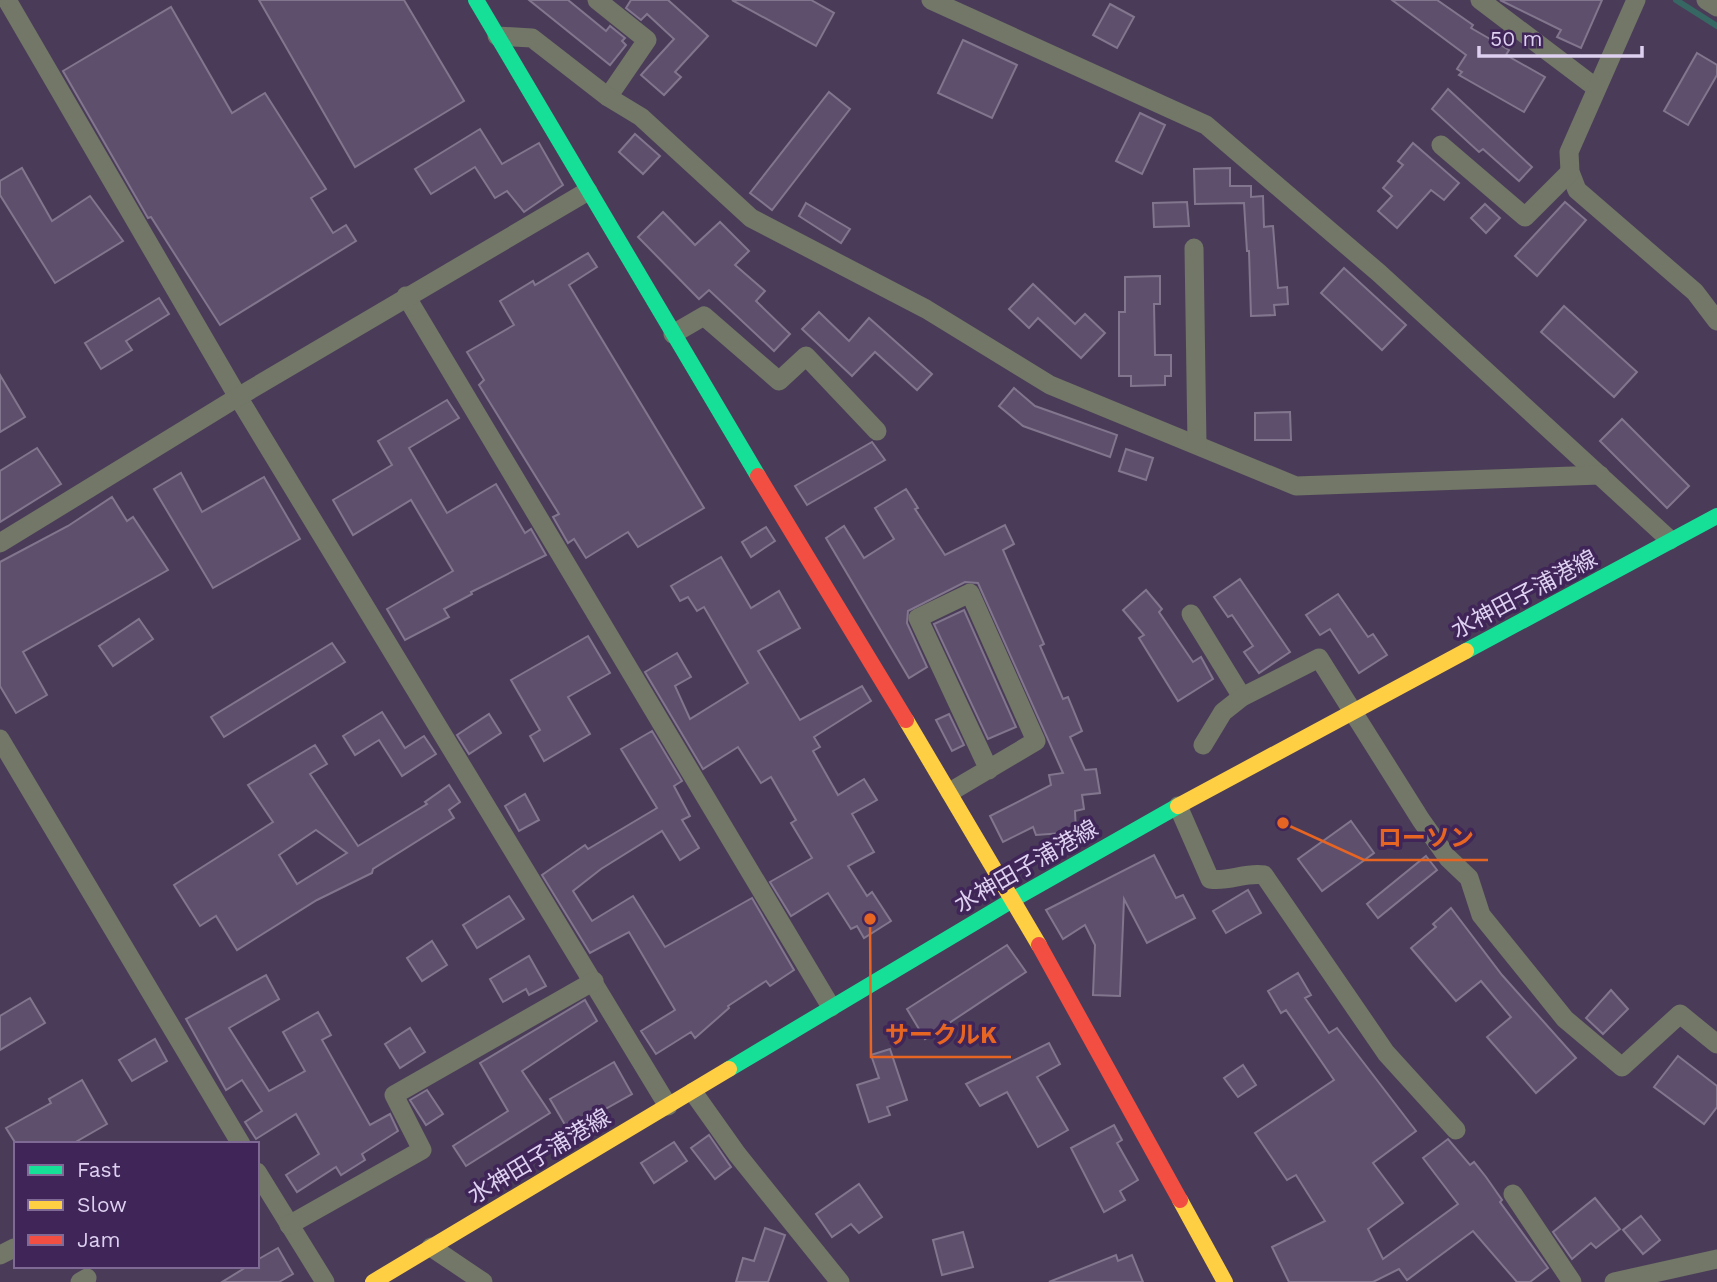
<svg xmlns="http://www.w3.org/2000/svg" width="1717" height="1282" viewBox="0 0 1717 1282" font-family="'Work Sans','Noto Sans JP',sans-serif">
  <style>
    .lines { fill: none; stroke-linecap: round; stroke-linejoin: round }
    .stream { stroke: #366763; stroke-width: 6 }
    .building { fill: #5e4f6d; stroke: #82768e; stroke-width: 2; fill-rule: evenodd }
    .street { stroke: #727767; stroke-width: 19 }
    .fast { stroke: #16e098; stroke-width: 16 }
    .slow { stroke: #ffcf43; stroke-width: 16 }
    .jam { stroke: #f24e42; stroke-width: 16 }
    .labels { text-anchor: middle; stroke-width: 7; stroke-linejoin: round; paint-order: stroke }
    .street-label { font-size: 23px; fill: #ded0f0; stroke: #3f2558 }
    .leader { fill: none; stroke: #e76523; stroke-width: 2.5 }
    .callout-dot { fill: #e76523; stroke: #3f2558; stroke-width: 2.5 }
    .callout-label { font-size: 24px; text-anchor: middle; font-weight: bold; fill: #e76523; stroke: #3f2558; stroke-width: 7; stroke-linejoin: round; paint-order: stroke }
  </style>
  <rect width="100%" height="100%" fill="#4a3c58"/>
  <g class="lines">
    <path class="stream" d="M1676,0L1717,26"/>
  </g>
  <g class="building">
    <path d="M259,0H404L464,101L355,167Z"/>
    <path d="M529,0H568L606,31L610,26L625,38L622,41L626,45L610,65Z"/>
    <path d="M631,0H668L708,36L675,72L681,77L664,95L641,75L674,39L647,14L641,20L626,8Z"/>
    <path d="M732,0H811L834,13L816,46Z"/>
    <path d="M1392,0H1437L1473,25L1471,28L1509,50L1506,55L1545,77L1524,112L1459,75L1462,72L1457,69L1466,55Z"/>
    <path d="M1500,0H1602L1581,48L1557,37L1561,30Z"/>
    <path d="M1110,4L1134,17L1117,48L1093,35Z"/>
    <path d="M171,7L232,113L265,93L326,189L311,198L333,233L346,225L356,241L220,325L151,217L148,218L63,71Z"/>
    <path d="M963,40L1017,65L992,118L938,93Z"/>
    <path d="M1697,53L1717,65V75L1688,125L1664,111Z"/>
    <path d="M1448,89L1532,167L1519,181L1483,149L1479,152L1432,109Z"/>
    <path d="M829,92L850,109L772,210L750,193Z"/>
    <path d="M1140,113L1165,125L1142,174L1116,161Z"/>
    <path d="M480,129L502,164L539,143L563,185L524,212L507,191L495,198L475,167L431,194L415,169Z"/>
    <path d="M635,134L660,156L643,174L619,152Z"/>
    <path d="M1413,143L1459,183L1444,200L1431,190L1397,228L1378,211L1392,196L1383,188L1403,165L1398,161Z"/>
    <path d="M22,168L52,221L90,196L123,241L55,283L0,195V181Z"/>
    <path d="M1230,168V186H1251V197L1263,196L1264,227L1273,226L1278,288L1287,287L1288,304L1274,305L1275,315L1251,316L1249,251H1247L1244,203L1195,204L1194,169Z"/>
    <path d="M1187,202L1189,226L1154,227L1153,203Z"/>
    <path d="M1565,202L1586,220L1537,276L1515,256Z"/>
    <path d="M806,203L850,229L841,243L799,216Z"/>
    <path d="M1485,204L1500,218L1486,233L1471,218Z"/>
    <path d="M663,212L695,245L720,222L749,251L735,265L765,291L756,301L790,334L774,351L709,290L699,299L638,237Z"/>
    <path d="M588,253L597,267L569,285L704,508L638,547L628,532L586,558L574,539L568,543L553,517L559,514L479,385L484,380L467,352L514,325L500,301L533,281L535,285Z"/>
    <path d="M1344,268L1406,325L1382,350L1321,293Z"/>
    <path d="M1160,276V304H1154L1155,355H1171V376H1165V385L1131,386V376H1119V312H1125V277Z"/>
    <path d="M1033,284L1075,324L1085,314L1105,333L1081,358L1038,318L1029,328L1009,309Z"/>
    <path d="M159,298L169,314L126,341L132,350L101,369L85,343Z"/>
    <path d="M1564,306L1637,372L1614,397L1541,332Z"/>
    <path d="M819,312L849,341L869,318L932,374L917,390L875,352L852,376L802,329Z"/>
    <path d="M0,375L25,417L0,432Z"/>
    <path d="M1014,388L1035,406L1117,435L1110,457L1023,426L999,406Z"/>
    <path d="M447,400L459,418L409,448L447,513L496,484L525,533L531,529L546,555L471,592L472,594L444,609L449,617L405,640L387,609L453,571L411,500L353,535L333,500L392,465L378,441Z"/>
    <path d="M1290,412L1291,440H1255V413Z"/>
    <path d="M1622,419L1689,486L1667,508L1600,441Z"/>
    <path d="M872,442L885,460L807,505L795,486Z"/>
    <path d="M37,448L61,484L0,522V471Z"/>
    <path d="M1126,449L1153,458L1146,480L1119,471Z"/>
    <path d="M181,473L202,512L264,477L300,539L213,588L154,489Z"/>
    <path d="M906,489L918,508L915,509L945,555L1005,525L1014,544L1003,550L1044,644L1040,646L1063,699L1068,697L1082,731L1070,737L1085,770L1096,769L1100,793L1082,795L1084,809L1075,811L1076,832L1036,835L1033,827L1003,842L990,816L1051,785L1049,775L1063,773L978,583L965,582L908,611L907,623L927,667L909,678L826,538L844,526L864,558L894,539L875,508Z"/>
    <path d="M112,497L127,521L133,517L168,570L23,652L47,695L16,713L0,686V562L68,526Z"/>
    <path d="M766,527L775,541L751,557L742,542Z"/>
    <path d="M721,557L751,608L779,591L800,628L758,651L800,720L862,686L871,701L814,737L820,747L813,751L838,795L864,779L877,800L852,814L874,852L848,866L867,896L872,892L891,921L864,938L857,926L851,929L828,893L791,916L770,882L812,858L791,823L796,820L771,777L761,783L738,747L703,769L645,672L677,653L691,677L675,686L690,719L748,683L704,607L697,611L688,597L680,601L671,586Z"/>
    <path d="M1240,579L1290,652L1259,673L1244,652L1253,646L1232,615L1228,617L1214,597Z"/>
    <path d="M1146,590L1162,609L1159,612L1193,662L1201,657L1213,679L1178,701L1139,638L1144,635L1123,610Z"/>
    <path d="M1338,594L1368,637L1373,634L1387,655L1359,673L1330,629L1320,635L1306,615Z"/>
    <path d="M964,610L1016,727L988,739L934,624Z"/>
    <path d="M139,619L153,639L113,666L99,646Z"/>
    <path d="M588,636L610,673L568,697L590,734L544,761L530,736L540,730L511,680Z"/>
    <path d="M332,643L345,662L224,737L211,717Z"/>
    <path d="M382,712L405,748L424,736L436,754L402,776L379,740L355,755L343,736Z"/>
    <path d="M489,714L501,733L469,754L457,735Z"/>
    <path d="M949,714L964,745L952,751L936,720Z"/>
    <path d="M652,731L682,781L674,786L690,816L682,820L699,848L680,860L662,831L601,869L573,891L592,921L633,896L665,947L752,898L794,970L770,986L766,981L728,1006L729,1008L695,1038L691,1032L656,1054L641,1031L675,1010L629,932L590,953L542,875L585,845L588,849L657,808L621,749Z"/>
    <path d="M315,745L327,764L310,774L358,846L427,804L425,802L449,785L460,802L449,810L454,818L373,869L372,873L317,900L237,950L216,916L200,926L174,885L273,822L248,785ZM316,830L347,853L297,884L279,855Z"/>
    <path d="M525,794L539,820L519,831L505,806Z"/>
    <path d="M1351,821L1374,853L1322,891L1298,859Z"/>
    <path d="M1154,855L1176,898L1183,895L1195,918L1147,943L1124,899L1120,996L1093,995L1095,945L1085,925L1063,939L1046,910Z"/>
    <path d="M1426,856L1437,870L1378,918L1367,904Z"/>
    <path d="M1248,890L1261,913L1226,933L1213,911Z"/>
    <path d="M509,896L524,919L477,948L463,925Z"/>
    <path d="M1451,908L1502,975L1576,1058L1536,1093L1487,1037L1511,1017L1481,981L1456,1001L1411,948L1436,927L1433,924Z"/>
    <path d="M432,941L447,965L422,981L407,958Z"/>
    <path d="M1007,945L1026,972L925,1039L907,1009Z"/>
    <path d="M529,956L546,986L529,995L526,989L503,1002L490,979Z"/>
    <path d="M1298,973L1311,995L1305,998L1329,1033L1337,1028L1416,1131L1373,1163L1403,1203L1368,1229L1383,1259L1458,1204L1423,1158L1448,1139L1470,1165L1474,1162L1486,1177L1502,1200L1500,1202L1548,1268L1530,1282H1517L1473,1231L1407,1280L1399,1269L1373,1282H1289L1272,1247L1325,1221L1296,1175L1287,1180L1255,1133L1334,1080L1286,1010L1281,1013L1268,991Z"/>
    <path d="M266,975L279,999L229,1028L269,1091L305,1071L283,1032L318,1012L331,1035L322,1040L370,1125L390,1114L398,1131L362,1154L365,1160L341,1175L336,1167L297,1192L286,1175L319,1154L296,1114L256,1139L245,1122L262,1111L242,1080L226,1090L186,1019Z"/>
    <path d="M1611,990L1628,1009L1603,1034L1586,1018Z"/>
    <path d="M30,998L45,1023L0,1050V1016Z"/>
    <path d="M585,1000L597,1021L522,1071L550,1113L466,1166L453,1146L508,1111L480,1063Z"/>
    <path d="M410,1028L425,1052L400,1068L385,1044Z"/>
    <path d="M155,1039L167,1061L132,1081L119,1060Z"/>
    <path d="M1049,1043L1060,1064L1037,1077L1068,1130L1038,1147L1007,1092L980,1106L966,1084Z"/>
    <path d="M890,1049L907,1100L887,1107L890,1115L869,1122L857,1085L879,1078L871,1055Z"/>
    <path d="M1678,1056L1717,1086V1107L1704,1124L1654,1087Z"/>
    <path d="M614,1062L632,1094L568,1130L550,1099Z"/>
    <path d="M1243,1065L1256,1085L1238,1097L1224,1078Z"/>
    <path d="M82,1080L107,1124L72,1144H16L6,1128L51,1103L49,1099Z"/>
    <path d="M427,1090L443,1114L426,1125L410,1100Z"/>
    <path d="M1114,1125L1122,1140L1117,1143L1138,1180L1120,1191L1125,1200L1104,1212L1071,1148Z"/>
    <path d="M709,1135L731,1167L715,1179L691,1148Z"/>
    <path d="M674,1142L687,1161L654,1183L641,1163Z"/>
    <path d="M859,1184L882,1217L859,1233L851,1224L832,1237L816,1214Z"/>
    <path d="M1595,1198L1620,1229L1596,1248L1591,1243L1572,1259L1553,1232Z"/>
    <path d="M1641,1216L1660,1240L1643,1254L1623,1230Z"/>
    <path d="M765,1228L785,1235L768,1282H736L743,1258L754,1261Z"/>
    <path d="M963,1232L973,1267L942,1275L933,1240Z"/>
    <path d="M278,1248L293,1274L279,1282H222L248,1266H257V1260Z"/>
    <path d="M1116,1255L1118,1261L1132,1255L1143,1282H1049Z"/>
  </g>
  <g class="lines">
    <g class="street">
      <path d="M7,0L238,397L668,1106"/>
      <path d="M597,0L647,40L608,97"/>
      <path d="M931,0L1206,125L1379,273L1670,540"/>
      <path d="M1480,0L1595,87"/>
      <path d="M1636,0L1569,152L1570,172L1577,190L1695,292L1717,321"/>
      <path d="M1706,0L1717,7"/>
      <path d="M497,36L532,38L608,97L641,117L751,218L926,309L1050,385L1296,486L1600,475"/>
      <path d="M1441,145L1525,217L1570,172"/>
      <path d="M1194,248L1197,444"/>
      <path d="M406,296L831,1007"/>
      <path d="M673,334L704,316L779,381L806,356L877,431"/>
      <path d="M0,543L238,397L588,191"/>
      <path d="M1191,614L1242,697"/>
      <path d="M0,739L241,1144"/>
      <path d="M1203,745L1223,712L1242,697L1319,658L1421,820L1448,858L1469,878L1481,915L1565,1019L1622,1067L1680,1014L1717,1044"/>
      <path d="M950,792L1036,741L970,593L918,618L989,770"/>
      <path d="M1178,806L1210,879C1229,882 1245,872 1264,875L1386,1053L1456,1130"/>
      <path d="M693,1092L737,1154L840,1282"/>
      <path d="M257,1172L325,1282"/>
      <path d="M1513,1194L1572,1282"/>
      <path d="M289,1225L422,1150L394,1095L594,981"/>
      <path d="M431,1247L483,1282"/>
      <path d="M0,1255L14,1248"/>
      <path d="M80,1282L87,1278"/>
      <path d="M1614,1282L1717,1259"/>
    </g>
    <g class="fast">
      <path d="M476,0L758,476"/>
      <path d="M1466,651L1717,516"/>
      <path d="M729,1069L1014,899L1178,806"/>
    </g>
    <g class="slow">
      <path d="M906,720L1039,945"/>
      <path d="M1178,806L1466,651"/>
      <path d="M1180,1200L1225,1282"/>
      <path d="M373,1282L729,1069"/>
    </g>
    <g class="jam">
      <path d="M758,476L906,720"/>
      <path d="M1039,945L1180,1200"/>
    </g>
  </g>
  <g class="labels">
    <g class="street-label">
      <text transform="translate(1524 594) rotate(-28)" y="8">水神田子浦港線</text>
      <text transform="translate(1026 866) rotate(-30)" y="8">水神田子浦港線</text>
      <text transform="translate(539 1156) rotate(-31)" y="8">水神田子浦港線</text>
    </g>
  </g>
  <path class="leader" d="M1283 823L1364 860H1488M870 919L871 1057H1011"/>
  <g class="callout-dot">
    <circle cx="1283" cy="823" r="7"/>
    <circle cx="870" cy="919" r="7"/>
  </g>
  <g class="callout-label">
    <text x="1426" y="846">ローソン</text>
    <text x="941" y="1043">サークルK</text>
  </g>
  <rect x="14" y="1142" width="245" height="126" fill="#3f2558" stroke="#7f6995" stroke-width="2"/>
  <rect x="28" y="1165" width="35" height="10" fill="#16e098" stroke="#7f6995" stroke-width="2"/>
  <text x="77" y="1177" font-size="21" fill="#ded0f0">Fast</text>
  <rect x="28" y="1200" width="35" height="10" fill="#ffcf43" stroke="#7f6995" stroke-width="2"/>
  <text x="77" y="1212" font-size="21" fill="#ded0f0">Slow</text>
  <rect x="28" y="1235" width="35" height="10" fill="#f24e42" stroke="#7f6995" stroke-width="2"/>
  <text x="77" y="1247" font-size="21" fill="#ded0f0">Jam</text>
  <path d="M1479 46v10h163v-10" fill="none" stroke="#ded0f0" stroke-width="3.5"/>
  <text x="1490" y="46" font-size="21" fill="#ded0f0" stroke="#3f2558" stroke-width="5" paint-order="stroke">50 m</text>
</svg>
